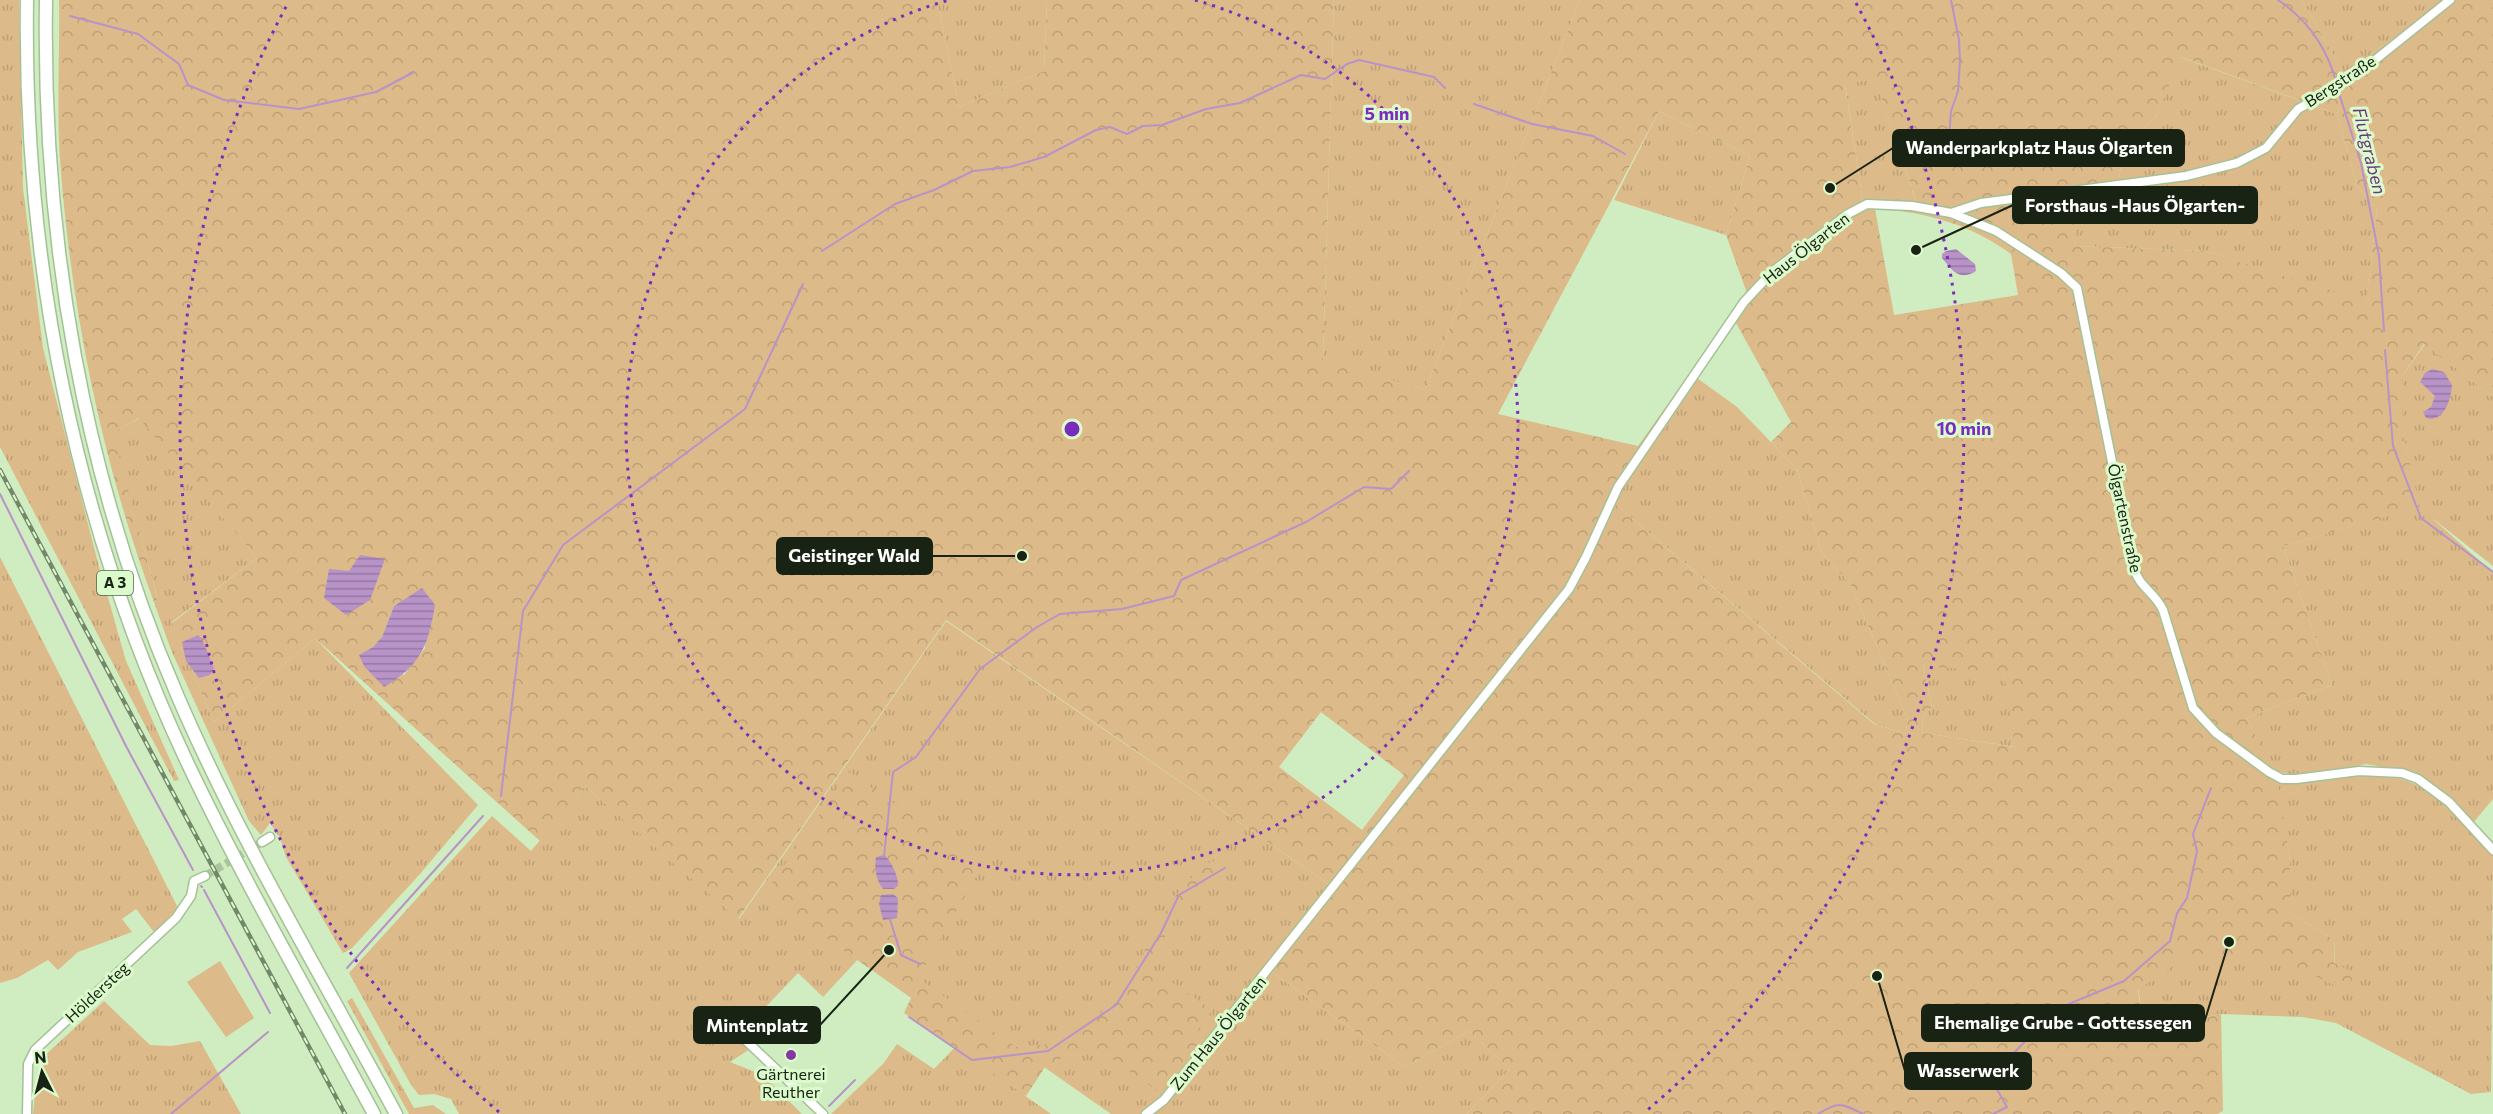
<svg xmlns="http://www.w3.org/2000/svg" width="2493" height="1114" viewBox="0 0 2493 1114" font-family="Commissioner,sans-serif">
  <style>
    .grass { fill: url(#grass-tufts) }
    .forest { fill: url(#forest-crowns); fill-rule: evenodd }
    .pitch { fill: #ddba89 }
    .water { fill: url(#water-rules) }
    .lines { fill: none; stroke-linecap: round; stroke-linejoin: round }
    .stream { stroke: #b893c8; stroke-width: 2 }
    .minor-tunnel { stroke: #abc59d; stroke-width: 8; stroke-dasharray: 8 4; stroke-linecap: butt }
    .minor-casing { stroke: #a4c196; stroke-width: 11 }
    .highway-casing { stroke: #a4c196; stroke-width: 15 }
    .minor { stroke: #fff; stroke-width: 8 }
    .highway { stroke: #fff; stroke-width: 12 }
    .rail-casing { stroke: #738769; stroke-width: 4.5 }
    .rail { stroke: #dcfbcd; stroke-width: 2; stroke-dasharray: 7; stroke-linecap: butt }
    .ring { fill: none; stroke: #7b2cbf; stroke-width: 3; stroke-dasharray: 3 6 }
    .poi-dot { fill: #8735a5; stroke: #dcfbcd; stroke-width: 2 }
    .labels { text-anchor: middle; stroke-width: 6; stroke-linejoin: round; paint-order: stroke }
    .shield { fill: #dcfbcd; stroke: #54644b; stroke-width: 1.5 }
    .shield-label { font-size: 15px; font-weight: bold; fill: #192313 }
    .street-label { font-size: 16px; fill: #192313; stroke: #dcfbcd }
    .poi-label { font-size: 16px; fill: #192313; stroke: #dcfbcd }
    .water-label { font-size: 18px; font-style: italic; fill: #693a7c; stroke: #dcfbcd }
    .centre { fill: #7b2cbf; stroke: #dcfbcd; stroke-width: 3 }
    .ring-label { font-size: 18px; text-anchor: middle; font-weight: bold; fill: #7b2cbf; stroke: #dcfbcd; stroke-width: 6; stroke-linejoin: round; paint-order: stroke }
    .leader { fill: none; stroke: #192313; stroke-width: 2 }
    .callout-dot { fill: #192313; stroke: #dcfbcd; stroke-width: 2 }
    .callout { fill: #192313; stroke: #192313; stroke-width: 2 }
    .callout-label { font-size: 18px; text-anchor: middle; font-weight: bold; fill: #fff }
  </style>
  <defs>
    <pattern id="grass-tufts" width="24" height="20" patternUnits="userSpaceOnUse" patternTransform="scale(1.5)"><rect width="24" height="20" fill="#ddba89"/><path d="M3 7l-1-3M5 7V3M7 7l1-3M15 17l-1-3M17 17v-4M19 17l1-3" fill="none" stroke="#bda075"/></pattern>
    <pattern id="forest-crowns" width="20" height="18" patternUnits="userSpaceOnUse" patternTransform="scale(1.5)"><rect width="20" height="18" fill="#ddba89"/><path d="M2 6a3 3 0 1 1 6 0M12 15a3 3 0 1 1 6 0" fill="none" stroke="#bda075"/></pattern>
    <pattern id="water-rules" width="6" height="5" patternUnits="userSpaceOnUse" patternTransform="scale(1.5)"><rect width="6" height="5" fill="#b893c8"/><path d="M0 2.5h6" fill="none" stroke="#9578a1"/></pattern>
  </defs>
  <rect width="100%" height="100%" fill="#cfedc0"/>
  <g class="grass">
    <path d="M0,0H19L23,188L43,348L97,559L126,661L179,780L174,781L0,447Z"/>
    <path d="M937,0H1047L1044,71L959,107Z"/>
    <path d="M1334,0H1580L1425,390L1323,361Z"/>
    <path d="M2302,0H2446L2344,74Z"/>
    <path d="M2180,57L2337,114L2357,185L2377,210L2366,303L2206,251L2076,246L2073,224L2113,212L2125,144L2156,116Z"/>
    <path d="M1875,77L1916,202H1863L1845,84Z"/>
    <path d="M1659,111L1750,156L1726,235L1614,200Z"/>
    <path d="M2425,344L2493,397V566L2431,517L2493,573V799L2473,823L2422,776L2405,771L2366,764L2328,772L2291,774L2272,771L2247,718L2332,685L2283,546L2419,507L2402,429V376Z"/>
    <path d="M1697,378L1737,407L1797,469L1822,553L1850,583L1908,720L1905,734L1875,724L1614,503L1618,492Z"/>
    <path d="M140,418L257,558L172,622L214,722L315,638L478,805L420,874L352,948L343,953L286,857L280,838L270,823L261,835L249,821L171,650L154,602L158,600L112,433Z"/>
    <path d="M0,557L178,908L154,932L136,909L122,919L132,932L78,952L58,970L48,960L17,978L0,983Z"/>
    <path d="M946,621L1333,887L1269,970L1405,1067L1469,1031L1510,1069L1467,1114H1111L1044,1067L1024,1095L1051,1114H831L883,1064L897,1044L934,1069L964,1038L861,956L823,997L798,973L737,1037L750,1049L730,1062L763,1075L802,1114H459L451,1099L434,1094L419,1095L411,1085L349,973L492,816L531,851L585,786L739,919Z"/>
    <path d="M1923,665L2004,671L2016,747L1923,733L1922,717L1932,707Z"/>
    <path d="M2369,773C2428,777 2456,812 2493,853L2491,1092L2471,1094L2336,1023L2303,1017L2221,1014L2144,1030L2136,972L2195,953L2274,958L2334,984L2335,940L2290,913V861L2277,782L2284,783Z"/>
    <path d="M352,998L414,1108L433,1105L446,1114H409L347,1001Z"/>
    <path d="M104,1001L150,1045L171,1046L200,1041L241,1114H33L36,1083L42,1058Z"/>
  </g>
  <g class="forest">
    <path d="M59,0H937L959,107L1044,71L1047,0H1334L1323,360L1425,390L1580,0H2302L2344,74L2446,0H2493V397L2424,344L2402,376V429L2420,507L2283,546L2332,685L2247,718L2278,782L2290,861V913L2335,940L2334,963L2353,972L2351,986L2338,983L2334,980V985L2315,976L2304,977L2273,960L2229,956L2198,957L2179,962L2138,990L2144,1030L2221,1014L2223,1111L2217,1114H1467L1510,1069L1469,1031L1405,1067L1269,970L1333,887L946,620L738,919L585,786L540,841L315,638L214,722L172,623L257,558L139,418L113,433L158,601L154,602C103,465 73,319 61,173C56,116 60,57 59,0ZM2181,57L2337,114L2357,185L2377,210L2366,302L2206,251L2076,246L2074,224L2113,212L2125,144L2156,116ZM1875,78L1916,201V202H1863L1845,85ZM1659,111L1750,156L1726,235L1747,293L1638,446L1498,414ZM1875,209C1924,211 1972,225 2011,254L2018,295L1894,315ZM1736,323L1791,422L1771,442L1797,469L1822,553L1850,583L1908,720L1905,734L1874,724L1614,503L1618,492ZM422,589L425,648L404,675L360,655L373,647L382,637L394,606ZM1923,666L2004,672L2015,747L1923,733L1922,717L1932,707ZM1321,712L1404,775L1362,830L1279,767Z"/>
    <path d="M849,772L983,865L918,978L1016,1047L1052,1044L1085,1027L1114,1002L1127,986L1160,920L1179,891L1204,864L1219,860L1230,861L1232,868L1229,871C1181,892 1173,923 1150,967L1212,1010L1191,1040L1203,1048L1165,1096L1089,1043L1045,1067L1026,1096L904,1013L911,998L907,995L764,894Z"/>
  </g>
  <path class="pitch" d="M220,961L254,1018L226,1037L187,982Z"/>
  <g class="water">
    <path d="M1956,249L1975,264L1976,271C1959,282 1952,270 1942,258V254L1946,251Z"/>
    <path d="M2432,369L2444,372L2452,385C2451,400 2444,423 2426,418L2423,412L2431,407L2435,396L2420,382L2425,373Z"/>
    <path d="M360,555L385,559L370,600L346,615L324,598L329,569L349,571Z"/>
    <path d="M422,588L435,605C428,646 421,665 384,687L364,666L359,655L373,647L382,637L394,606Z"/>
    <path d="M198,635L202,639L214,668L210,675L199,678L186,661L182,642Z"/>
    <path d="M884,855C891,861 898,875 898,885L894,889H883C876,880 874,868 876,857Z"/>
    <path d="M893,894L898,898L897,918L883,920L879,904L881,895Z"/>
  </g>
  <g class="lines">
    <g class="stream">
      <path d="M2278,0C2308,20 2328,50 2337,85"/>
      <path d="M70,16L138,34L179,64L188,85L224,100L299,109L376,92L414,72"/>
      <path d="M2338,90L2361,163L2379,256L2384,331"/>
      <path d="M1474,104L1532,124L1593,136L1625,154"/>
      <path d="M1949,139L1951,111L1958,91L1960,61L1959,40L1951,0"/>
      <path d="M822,251L895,204L934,190L973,171L1010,167L1044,157L1096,130L1110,127L1127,134L1143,126L1162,125L1206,109L1240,103L1301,75L1325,79L1347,64L1359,60L1434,77L1445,88"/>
      <path d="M2385,350L2393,446L2421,518L2493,572"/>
      <path d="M0,494L127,748L193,870"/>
      <path d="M501,796L523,611L563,545L745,409L803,284"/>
      <path d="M884,856L893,772L916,757L980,669L1037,627L1060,614L1122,609L1174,596L1181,580L1306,522L1364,487L1391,489L1409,471"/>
      <path d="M201,886L202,887"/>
      <path d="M204,890L270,1013"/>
      <path d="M890,919L901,955L920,964"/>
      <path d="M347,968L483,816"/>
      <path d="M909,1017L972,1060L1048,1051L1116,1005L1161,933L1179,895L1225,868"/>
      <path d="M829,1106L855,1080"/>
      <path d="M171,1114L268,1032"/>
      <path d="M1818,1114C1839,1101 1841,1103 1863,1114"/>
      <path d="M1993,1114L2007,1107L1990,1077L2057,1009L2124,981L2170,941L2177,913L2187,898L2197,851L2193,834L2211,788"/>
    </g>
    <path class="minor-tunnel" d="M205,876L262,842"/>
    <g class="minor-casing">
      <g id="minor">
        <path d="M1951,213L1981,203L2186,176L2237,163L2266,148L2298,109L2329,92L2375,60L2450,0"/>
        <path d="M262,842L270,837"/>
        <path d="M716,1012L823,1114"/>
        <path d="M27,1114L28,1064L35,1050L176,918L191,896L194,881L205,876"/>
        <path d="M1146,1114L1164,1100L1569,589L1586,557L1618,487L1744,302L1772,272L1848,214L1867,204L1912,206L1951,213L1996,231L2061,273L2077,288L2133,566C2139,588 2154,591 2163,610L2193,708L2216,733L2269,772L2282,779H2296L2359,771L2402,773L2418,779L2449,802L2493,850"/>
      </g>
    </g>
    <g class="highway-casing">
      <g id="highway">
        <path d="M27,0C23,263 75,524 187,762C244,882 311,997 374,1114"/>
        <path d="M46,0C42,238 83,478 178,697C240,841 322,976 396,1114"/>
      </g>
    </g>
    <use href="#minor" class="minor"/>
    <use href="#highway" class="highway"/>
    <g class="rail-casing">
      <path id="rail" d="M0,470L345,1114"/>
    </g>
    <use href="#rail" class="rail"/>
  </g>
  <g class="ring">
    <path d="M1195 0A446 446 0 1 1 949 0"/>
    <path d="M499 1112A892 892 0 0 1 288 3M1856 3A892 892 0 0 1 1645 1112"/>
  </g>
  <circle class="poi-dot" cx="791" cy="1055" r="6"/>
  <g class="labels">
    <rect class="shield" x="97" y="571" width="36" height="24" rx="4.5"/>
    <g class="shield-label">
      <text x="115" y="588">A 3</text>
    </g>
    <g class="street-label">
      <text transform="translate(2340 81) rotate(-33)" y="6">Bergstraße</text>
      <text transform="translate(1806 248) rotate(-38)" y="6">Haus Ölgarten</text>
      <text transform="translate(2125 518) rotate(78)" y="6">Ölgartenstraße</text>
      <text transform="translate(97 992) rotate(-43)" y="6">Höldersteg</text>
      <text transform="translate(1218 1033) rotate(-51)" y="6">Zum Haus Ölgarten</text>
    </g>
    <g class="poi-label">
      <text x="791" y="1080">Gärtnerei<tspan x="791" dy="18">Reuther</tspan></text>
    </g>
    <g class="water-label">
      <text transform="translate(2369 151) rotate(76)" y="6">Flutgraben</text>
    </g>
  </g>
  <circle cx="1072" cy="429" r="9" class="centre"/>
  <g class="ring-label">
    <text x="1387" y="120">5 min</text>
    <text x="1964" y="435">10 min</text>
  </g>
  <path class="leader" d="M1830 188L1893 148M1916 250L2013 205M1022 556L932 556M2229 942L2204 1023M889 950L820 1025M1877 976L1905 1071"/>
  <g class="callout-dot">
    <circle cx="1830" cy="188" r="6"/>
    <circle cx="1916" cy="250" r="6"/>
    <circle cx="1022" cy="556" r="6"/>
    <circle cx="2229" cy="942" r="6"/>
    <circle cx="889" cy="950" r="6"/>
    <circle cx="1877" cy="976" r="6"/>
  </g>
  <g class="callout">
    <rect x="1893" y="130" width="291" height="36" rx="6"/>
    <rect x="2013" y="187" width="244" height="36" rx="6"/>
    <rect x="777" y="538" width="155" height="36" rx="6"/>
    <rect x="1922" y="1005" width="282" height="36" rx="6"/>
    <rect x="694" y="1007" width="126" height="36" rx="6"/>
    <rect x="1905" y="1053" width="126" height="36" rx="6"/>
  </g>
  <g class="callout-label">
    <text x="2039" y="154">Wanderparkplatz Haus Ölgarten</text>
    <text x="2135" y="212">Forsthaus -Haus Ölgarten-</text>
    <text x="854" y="562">Geistinger Wald</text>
    <text x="2063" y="1029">Ehemalige Grube - Gottessegen</text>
    <text x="757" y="1032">Mintenplatz</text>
    <text x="1968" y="1077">Wasserwerk</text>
  </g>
  <g transform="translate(42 1072) rotate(354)" stroke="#dcfbcd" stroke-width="4.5" paint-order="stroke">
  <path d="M0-4.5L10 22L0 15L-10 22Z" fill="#192313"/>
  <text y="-9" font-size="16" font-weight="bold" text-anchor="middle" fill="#192313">N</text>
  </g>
</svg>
